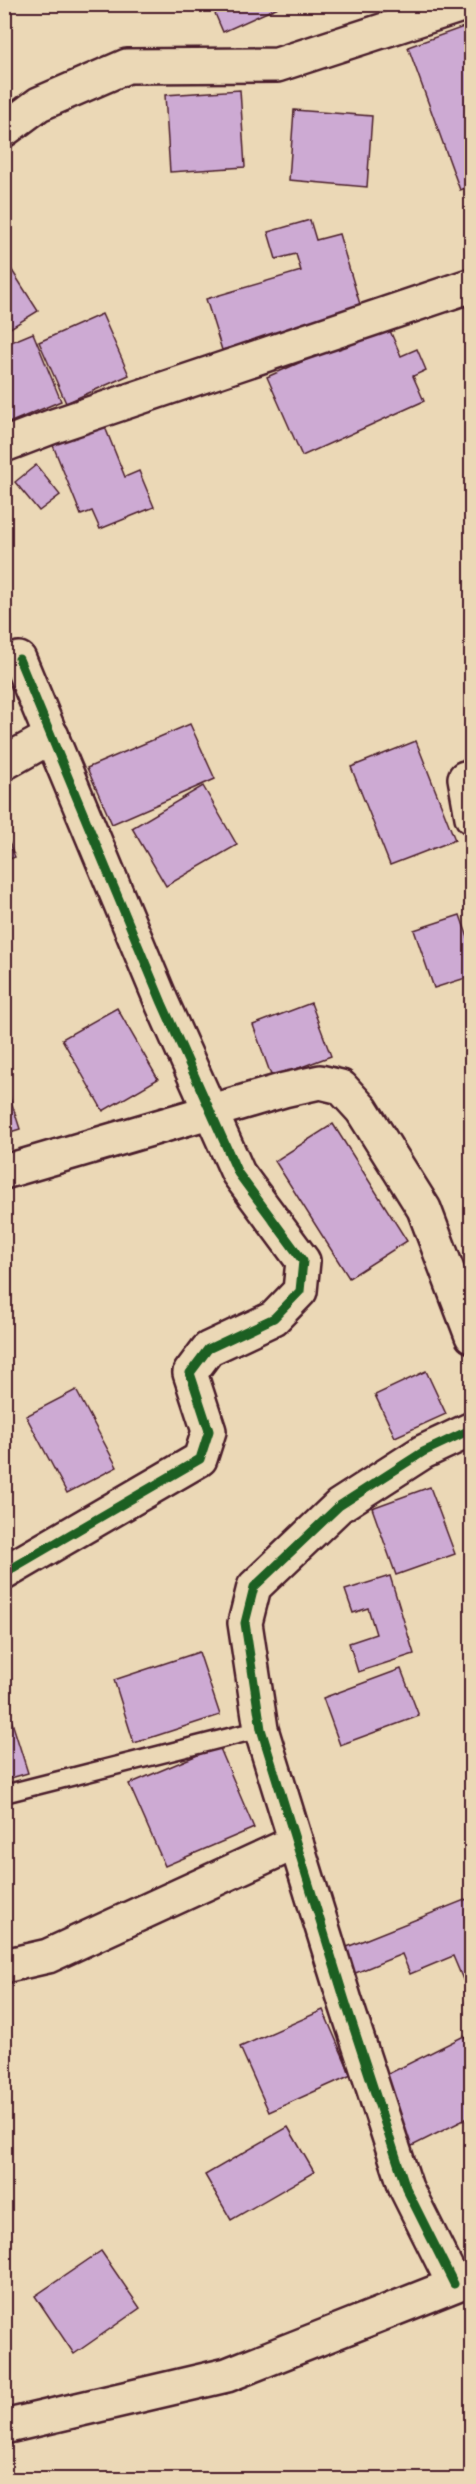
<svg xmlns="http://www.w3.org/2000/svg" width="476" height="2484" viewBox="0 0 476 2484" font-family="Kalam,sans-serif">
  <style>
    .building { fill: #cdaad3; stroke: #4a1f2b; stroke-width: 1.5 }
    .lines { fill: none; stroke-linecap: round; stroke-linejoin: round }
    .lane-casing { stroke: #4a1f2b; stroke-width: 21 }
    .street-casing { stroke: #4a1f2b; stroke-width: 38 }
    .lane { stroke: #ebd8b6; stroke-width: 16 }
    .street { stroke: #ebd8b6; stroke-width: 33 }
    .cycleway-casing { stroke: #ebd8b6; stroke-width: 13 }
    .cycleway { stroke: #1b5e20; stroke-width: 9 }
  </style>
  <rect width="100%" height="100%" fill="#ebd8b6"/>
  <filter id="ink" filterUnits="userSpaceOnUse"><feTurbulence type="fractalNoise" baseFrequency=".0167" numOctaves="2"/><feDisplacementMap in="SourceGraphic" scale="12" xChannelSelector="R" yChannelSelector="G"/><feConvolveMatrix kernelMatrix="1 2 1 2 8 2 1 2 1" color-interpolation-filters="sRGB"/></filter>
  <g filter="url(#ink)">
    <g class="building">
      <path d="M211,4H285L223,32Z"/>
      <path d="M472,24V186L460,190L408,47Z"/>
      <path d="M240,90L245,167L170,172L165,95Z"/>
      <path d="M294,110L372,116L367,187L289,180Z"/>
      <path d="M310,220L316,240L339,234L362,311L222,350L206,299L301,271L296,254L276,259L268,232Z"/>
      <path d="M4,258L38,311L4,332Z"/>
      <path d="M102,314L129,375L66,403L39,342Z"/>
      <path d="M387,324L401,356L417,349L426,370L413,376L424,401L302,456L267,377Z"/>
      <path d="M33,333L61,401L4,425V345Z"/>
      <path d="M103,422L125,477L139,471L154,507L100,529L92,511L81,515L52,443Z"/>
      <path d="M36,465L60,495L39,511L15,482Z"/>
      <path d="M190,724L215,779L112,824L87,768Z"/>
      <path d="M416,741L455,840L390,865L351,767Z"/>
      <path d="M203,786L237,845L166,886L132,828Z"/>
      <path d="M4,831L15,857L4,861Z"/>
      <path d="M460,915L472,949V976L434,988L414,930Z"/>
      <path d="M311,1003L331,1056L272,1078L253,1025Z"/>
      <path d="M117,1008L158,1079L103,1111L62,1039Z"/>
      <path d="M4,1079L20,1129L4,1134Z"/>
      <path d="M333,1124L407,1241L349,1278L275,1161Z"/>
      <path d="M426,1371L446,1414L395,1437L375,1395Z"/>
      <path d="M76,1390L117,1467L67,1493L26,1416Z"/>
      <path d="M4,1450L12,1475L4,1477Z"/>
      <path d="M430,1487L455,1554L396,1575L372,1508Z"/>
      <path d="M390,1576L414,1654L358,1672L349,1643L376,1634L368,1608L353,1613L345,1590Z"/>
      <path d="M199,1652L220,1715L134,1743L114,1680Z"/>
      <path d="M401,1669L419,1716L340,1745L323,1698Z"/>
      <path d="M11,1719L28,1773L4,1780V1721Z"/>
      <path d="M219,1746L254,1828L165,1866L129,1784Z"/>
      <path d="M472,1897V2001L453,1956L410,1974L402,1954L353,1974L342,1949Z"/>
      <path d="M323,2010L351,2075L269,2112L240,2047Z"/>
      <path d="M464,2036L472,2051V2116L410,2147L376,2080Z"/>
      <path d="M288,2127L314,2172L231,2220L205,2175Z"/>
      <path d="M101,2251L140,2308L74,2354L35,2296Z"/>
    </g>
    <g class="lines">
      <g class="lane-casing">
        <path id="lane" d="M4,1794L261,1729"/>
      </g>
      <g class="street-casing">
        <g id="street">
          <path d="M4,130L39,104L127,66L277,65L465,4"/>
          <path d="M4,445L51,427L472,285"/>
          <path d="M4,763L52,736"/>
          <path d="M465,778L472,817"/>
          <path d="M4,1172L284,1090L320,1082L341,1087L362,1110L424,1209L472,1336"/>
          <path d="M4,1573L200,1459L209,1431L190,1373L208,1349L274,1318L300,1291L303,1261L238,1173L162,1003L19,659"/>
          <path d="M4,1966L48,1956L296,1842"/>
          <path d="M454,2284L406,2188L345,2001L261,1729L245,1623L254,1587L339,1506L423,1452L472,1429"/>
          <path d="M4,2427L227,2375L472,2278"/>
        </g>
      </g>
      <use href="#lane" class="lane"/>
      <use href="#street" class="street"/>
      <g class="cycleway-casing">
        <g id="cycleway">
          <path d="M4,1573L200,1459L209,1431L190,1373L208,1349L274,1318L300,1291L303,1261L238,1173L162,1003L19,659"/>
          <path d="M454,2284L406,2188L345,2001L261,1729L245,1623L254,1587L339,1506L423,1452L472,1429"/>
        </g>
      </g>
      <use href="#cycleway" class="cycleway"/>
    </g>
  </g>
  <rect width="476" height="2484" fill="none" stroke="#ebd8b6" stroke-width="24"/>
  <rect x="12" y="12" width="452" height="2460" fill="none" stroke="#4a1f2b" stroke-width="2" filter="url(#ink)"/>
</svg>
